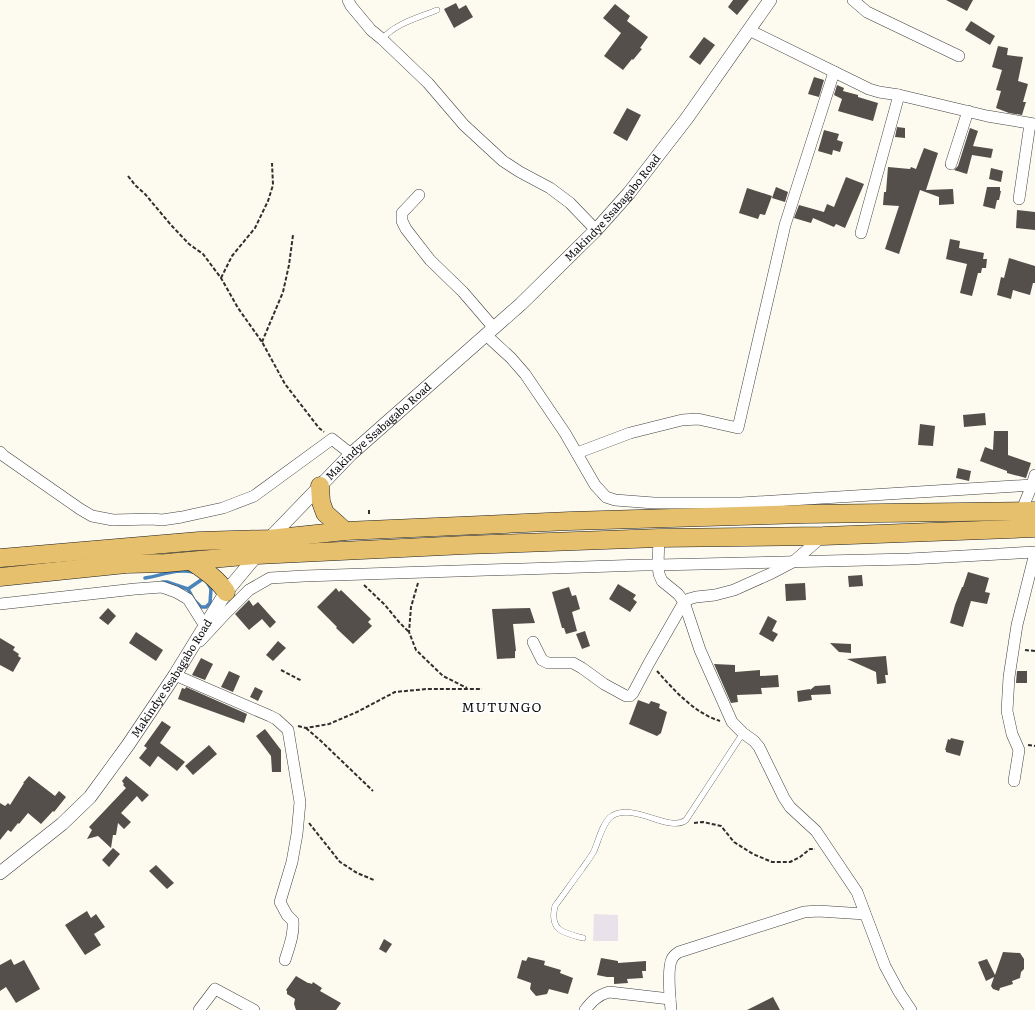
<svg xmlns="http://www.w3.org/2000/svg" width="1035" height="1010" viewBox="0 0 1035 1010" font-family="Literata,serif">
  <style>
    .industrial { fill: #eae2ea }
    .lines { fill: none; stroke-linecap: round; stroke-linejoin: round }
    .stream { stroke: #4984bd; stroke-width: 3.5 }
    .building { fill: #544f4a }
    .service-casing { stroke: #404040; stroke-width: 6 }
    .minor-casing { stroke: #404040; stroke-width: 12 }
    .tertiary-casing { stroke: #404040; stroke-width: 14 }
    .trunk-casing { stroke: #1e1e1e; stroke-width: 19 }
    .path { stroke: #2f2f2f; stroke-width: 2; stroke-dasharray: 4 2; stroke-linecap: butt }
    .service { stroke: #fff; stroke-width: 5.5 }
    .minor { stroke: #fff; stroke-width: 11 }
    .tertiary { stroke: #fff; stroke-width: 13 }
    .trunk { stroke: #e6c06d; stroke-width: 18 }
    .labels { text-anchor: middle; stroke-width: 4; stroke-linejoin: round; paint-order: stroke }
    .street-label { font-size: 11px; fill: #0d0d0d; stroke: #fff }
    .quarter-label { font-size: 13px; letter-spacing: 1px; fill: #0d0d0d; stroke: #fff }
  </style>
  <rect width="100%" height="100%" fill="#fdfbef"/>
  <path class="industrial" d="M594,914L618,915V941H593Z"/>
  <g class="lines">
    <g class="stream">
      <path d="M145,578C161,576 176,568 193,572"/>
      <path d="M162,582H167L188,589L194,600L201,607H206L210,603L211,589L207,582"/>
      <path d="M188,589L204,578"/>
    </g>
  </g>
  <g class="building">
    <path d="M733,0H749L737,15L728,7Z"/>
    <path d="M946,0H973L967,11Z"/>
    <path d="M456,3L459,9L466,5L473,17L454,28L444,9Z"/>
    <path d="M615,4L630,16L627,21L648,37L640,48L642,49L633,60L632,59L623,70L604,56L621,33L603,18Z"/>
    <path d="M971,21L995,36L990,45L965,30Z"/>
    <path d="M704,37L715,45L700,65L689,57Z"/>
    <path d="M998,46L1008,48L1007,55L1023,57L1018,81L1028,84L1023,102H1026L1022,115L1009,113L996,108L1001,91L996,90L1002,70L992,67Z"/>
    <path d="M814,77L824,80L819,97L808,94Z"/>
    <path d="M837,85L844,88L843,91L858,95V97L878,103L873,121L838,111L842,99L834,95Z"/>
    <path d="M627,108L641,115L627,141L613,133Z"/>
    <path d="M897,127L905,128V138L895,137Z"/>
    <path d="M970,128L978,131L973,146L993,149L991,158L972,155L967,174L954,170L958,166Z"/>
    <path d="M824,130L839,134L837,140L843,142L840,152L833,150L832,155L818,151Z"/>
    <path d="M924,148L938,153L926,190L953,189L954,204L939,205V197L920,190L899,254L885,249L899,206L883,205L884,192H886L888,167L910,169L911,167L916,169Z"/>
    <path d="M991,168L1003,171L1001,182L989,179Z"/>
    <path d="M846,177L864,184L845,228L836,224L834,227L813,218L811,223L794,218L799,205L824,212L827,204L834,207Z"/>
    <path d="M776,187L788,192L785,202L772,198Z"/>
    <path d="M987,187H1000V191H1001L999,200H997L995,209L983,206Z"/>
    <path d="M747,188L772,196L765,215L760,214L758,219L739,213Z"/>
    <path d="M1017,210L1035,212V230L1016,228Z"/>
    <path d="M950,239L960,241L959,248L984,253L983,259H987L986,268H982L981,273H978L972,296L960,293L967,264L946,259Z"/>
    <path d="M1009,258L1035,266V283H1033L1030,295L1013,290L1011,299L997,295L1001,277L1004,278Z"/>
    <path d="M985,413L986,425L964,427L963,415Z"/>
    <path d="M920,424L935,426L933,446L918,445Z"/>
    <path d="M994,431H1008V455L1031,463L1026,478L1007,473V471L980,461L985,447L993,450Z"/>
    <path d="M958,468L971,471L969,481L956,478Z"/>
    <path d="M968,572L989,578L985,592L990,593L987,604L971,601L963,627L950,623L955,605L962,587H963Z"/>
    <path d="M862,575L863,586L849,587L848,576Z"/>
    <path d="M805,583L806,600L786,601L785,584Z"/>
    <path d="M618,584L636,595L633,599L637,602L630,612L609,599Z"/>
    <path d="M569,587L572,596L576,595L580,609L572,612L577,631L566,634L564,628H562L552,592Z"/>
    <path d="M336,588L339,592L341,590L371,619L368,622L372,626L353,644L336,628L337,627L317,607Z"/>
    <path d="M249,600L253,606L258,602L276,622L270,628L262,619L249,630L235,614Z"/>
    <path d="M108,608L116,616L108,625L99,618Z"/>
    <path d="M530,608L535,623L513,624L516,651H515V658L497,659L492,609Z"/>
    <path d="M768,616L777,621L772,631L778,634L773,642L759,634Z"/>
    <path d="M585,631L590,646L582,649L576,634Z"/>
    <path d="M136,632L163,650L156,661L129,643Z"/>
    <path d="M0,638L15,647L13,650L19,654L18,656L21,658L13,672L0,665Z"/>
    <path d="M278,641L286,648L273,661L266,655Z"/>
    <path d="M830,643L851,644V653L839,652Z"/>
    <path d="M886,656L888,675H885L886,683L877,684L876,672L847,659Z"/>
    <path d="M201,658L213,664L205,680L192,675Z"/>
    <path d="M714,664L735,665V672L760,670V676L778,675L779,687L761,688L762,694L737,695L738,702L731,703Z"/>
    <path d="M229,671L240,676L233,692L221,687Z"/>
    <path d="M1017,671H1027V683H1016Z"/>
    <path d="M830,685L831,694L811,695L812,700L798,702L797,691L810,689V690L815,686Z"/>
    <path d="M186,687L247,714L244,723L178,699L182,688L185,689Z"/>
    <path d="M255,687L263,691L258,701L250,697Z"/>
    <path d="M638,700L649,704L651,701L660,704L659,708L667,712L661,733L657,736L629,724Z"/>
    <path d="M162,721L171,727L160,743L185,762L177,771L158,756L150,767L139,758L147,748L144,746Z"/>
    <path d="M265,729L281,750V772H272L271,756L256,736Z"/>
    <path d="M951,738L964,741L960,756L946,752V750H945L948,739L950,740Z"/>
    <path d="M209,745L217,754L193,775L185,766Z"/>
    <path d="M29,776L55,796L59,791L66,797L54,812L53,811L41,824L28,813L19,824L18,823L11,832L8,830L0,840V803L5,806L8,803L10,805L24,783H23Z"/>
    <path d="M126,776L149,795L142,802L137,796L121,813L131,822L124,829L118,823L116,835H113L111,848L98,836L87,839L92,830L89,827L126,788L123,785L124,784L122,781Z"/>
    <path d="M113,848L120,854L109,867L102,860Z"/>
    <path d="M156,865L174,883L167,889L149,871Z"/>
    <path d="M87,911L91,918L96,914L105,927L94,934L101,945L85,955L65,925Z"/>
    <path d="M384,939L392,944L386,953L379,949Z"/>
    <path d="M1003,952L1020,953L1024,959V969L1021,972L1020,978L1012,981L1013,984L1000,988L999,991L993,989L991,986L994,977L986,981L978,962L987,959L995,975Z"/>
    <path d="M528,957L545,961L544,965L561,970L560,973L573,978L568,994L549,989L547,994L536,996L530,989L531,983L517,978L522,960L526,961Z"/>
    <path d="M601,958L618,961V963L646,961V971H642L643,978L627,979L628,983L614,984V977H607L597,975Z"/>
    <path d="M11,959L14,965L24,960L40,989L16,1003L6,987L0,991V965Z"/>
    <path d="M296,976L308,983H309L312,984L313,982L322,988L320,991L341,1003L336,1010H296L294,1004L295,999L287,994V991L286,990Z"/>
    <path d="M773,997L780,1010H747Z"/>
  </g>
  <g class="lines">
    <g class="service-casing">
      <g id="service">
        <path d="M382,39C396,23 418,18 437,10"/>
        <path d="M583,938C564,933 549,931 555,906C564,894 573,881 582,869C586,863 591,857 594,851C598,842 603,821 612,816C634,802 669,833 686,820L743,733"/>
      </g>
    </g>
    <g class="minor-casing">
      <g id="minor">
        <path d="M348,0L351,6L371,30L382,39L428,83L464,125L503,161L520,172L550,188L570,203L596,230"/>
        <path d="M853,0L867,12L959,56"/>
        <path d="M749,30L869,89L879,92L899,95L987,116L1035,124"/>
        <path d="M951,164L968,111"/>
        <path d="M419,195L402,213V221L406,229L430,260L463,292L494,328"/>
        <path d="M1019,199L1030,124"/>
        <path d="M861,233L899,95"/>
        <path d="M486,335L511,358L525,374L565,433L595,485L606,497L615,500L654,503H741L1032,485"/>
        <path d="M0,452L4,456L80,509L92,516L113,520L152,519L162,520L182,517L223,508L254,496L332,439L351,454"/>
        <path d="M577,453L630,433L682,420L698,419L738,428L785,225L834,72"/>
        <path d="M1021,512L1032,485L1035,475"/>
        <path d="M659,538L658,565L659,574L662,581L678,594L684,602L700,650L732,722L743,733L754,741L759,747L784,798L790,807L816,831L857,892L885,966L899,992L911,1010"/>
        <path d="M0,604L135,589L162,587L176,592L188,599L205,626"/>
        <path d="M200,641L226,613L249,590L270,578L304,576L643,565H658L909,559L1035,552"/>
        <path d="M533,642L542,660L548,663H573L582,668L604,684L626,696H630L633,693L649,663L684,602L689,599L696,597L715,595L734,590L772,573L793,562L823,536"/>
        <path d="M175,675L270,716L276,719L288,730L300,802L297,834L292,862L280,902L287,915L293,921C294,935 289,947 285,960"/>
        <path d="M1014,781L1019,750L1012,734L1007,711L1009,677L1017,625L1035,553"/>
        <path d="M199,1010L215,989L254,1010"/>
        <path d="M585,1010C592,1001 598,995 609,992L670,999"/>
        <path d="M671,1010C670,999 667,967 672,959C673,956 676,954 679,952L804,912L818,911L865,914"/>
      </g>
    </g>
    <g class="tertiary-casing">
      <g id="tertiary">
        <path id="s1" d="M0,873L62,824L90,797L128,745L175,675L226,592L257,555L269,539L351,454L521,304L596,230L629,193L687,118L770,0"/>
      </g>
    </g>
    <g class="trunk-casing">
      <g id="trunk">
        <path d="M320,486L321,502L325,513L345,531"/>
        <path d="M0,558L199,541L269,539L345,531L570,521L806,514L1035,511"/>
        <path d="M191,561C203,569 218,579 226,592"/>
        <path d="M0,577L126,564L166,563L257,555L465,545L659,538L823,536L1035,528"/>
      </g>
    </g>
    <g class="path">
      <path d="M128,176L135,185L145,194L171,225L189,244L203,254L221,278L238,308L262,342L285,384L319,428L324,432"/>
      <path d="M221,278L232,256L255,228L268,201L273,185L272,163"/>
      <path d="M262,342L283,292L289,265L293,235"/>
      <path d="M369,510V516"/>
      <path d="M418,583L411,607L409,632L416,650L443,676L467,688"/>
      <path d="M364,585L385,605L399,622L409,632"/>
      <path d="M1025,650L1035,651"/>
      <path d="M281,670L302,681"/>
      <path d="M657,671C674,690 694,713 720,721"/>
      <path d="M298,726L306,728L329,724L357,712L395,692L427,689H482"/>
      <path d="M306,728L322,742L373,791"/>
      <path d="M1028,745L1035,746"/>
      <path d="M309,823L340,862L357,873L374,880"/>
      <path d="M694,823L703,822L721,826L734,842L753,854L772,862H790L800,857L810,849H815"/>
    </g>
    <use href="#service" class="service"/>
    <use href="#minor" class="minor"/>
    <use href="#tertiary" class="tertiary"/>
    <use href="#trunk" class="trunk"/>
  </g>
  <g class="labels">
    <g class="street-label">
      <text dy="4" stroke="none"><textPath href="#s1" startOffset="910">Makindye Ssabagabo Road</textPath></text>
      <text dy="4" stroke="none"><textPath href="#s1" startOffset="586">Makindye Ssabagabo Road</textPath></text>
      <text dy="4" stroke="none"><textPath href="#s1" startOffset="262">Makindye Ssabagabo Road</textPath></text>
    </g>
    <g class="quarter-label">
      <text x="502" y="712">MUTUNGO</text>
    </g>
  </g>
</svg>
